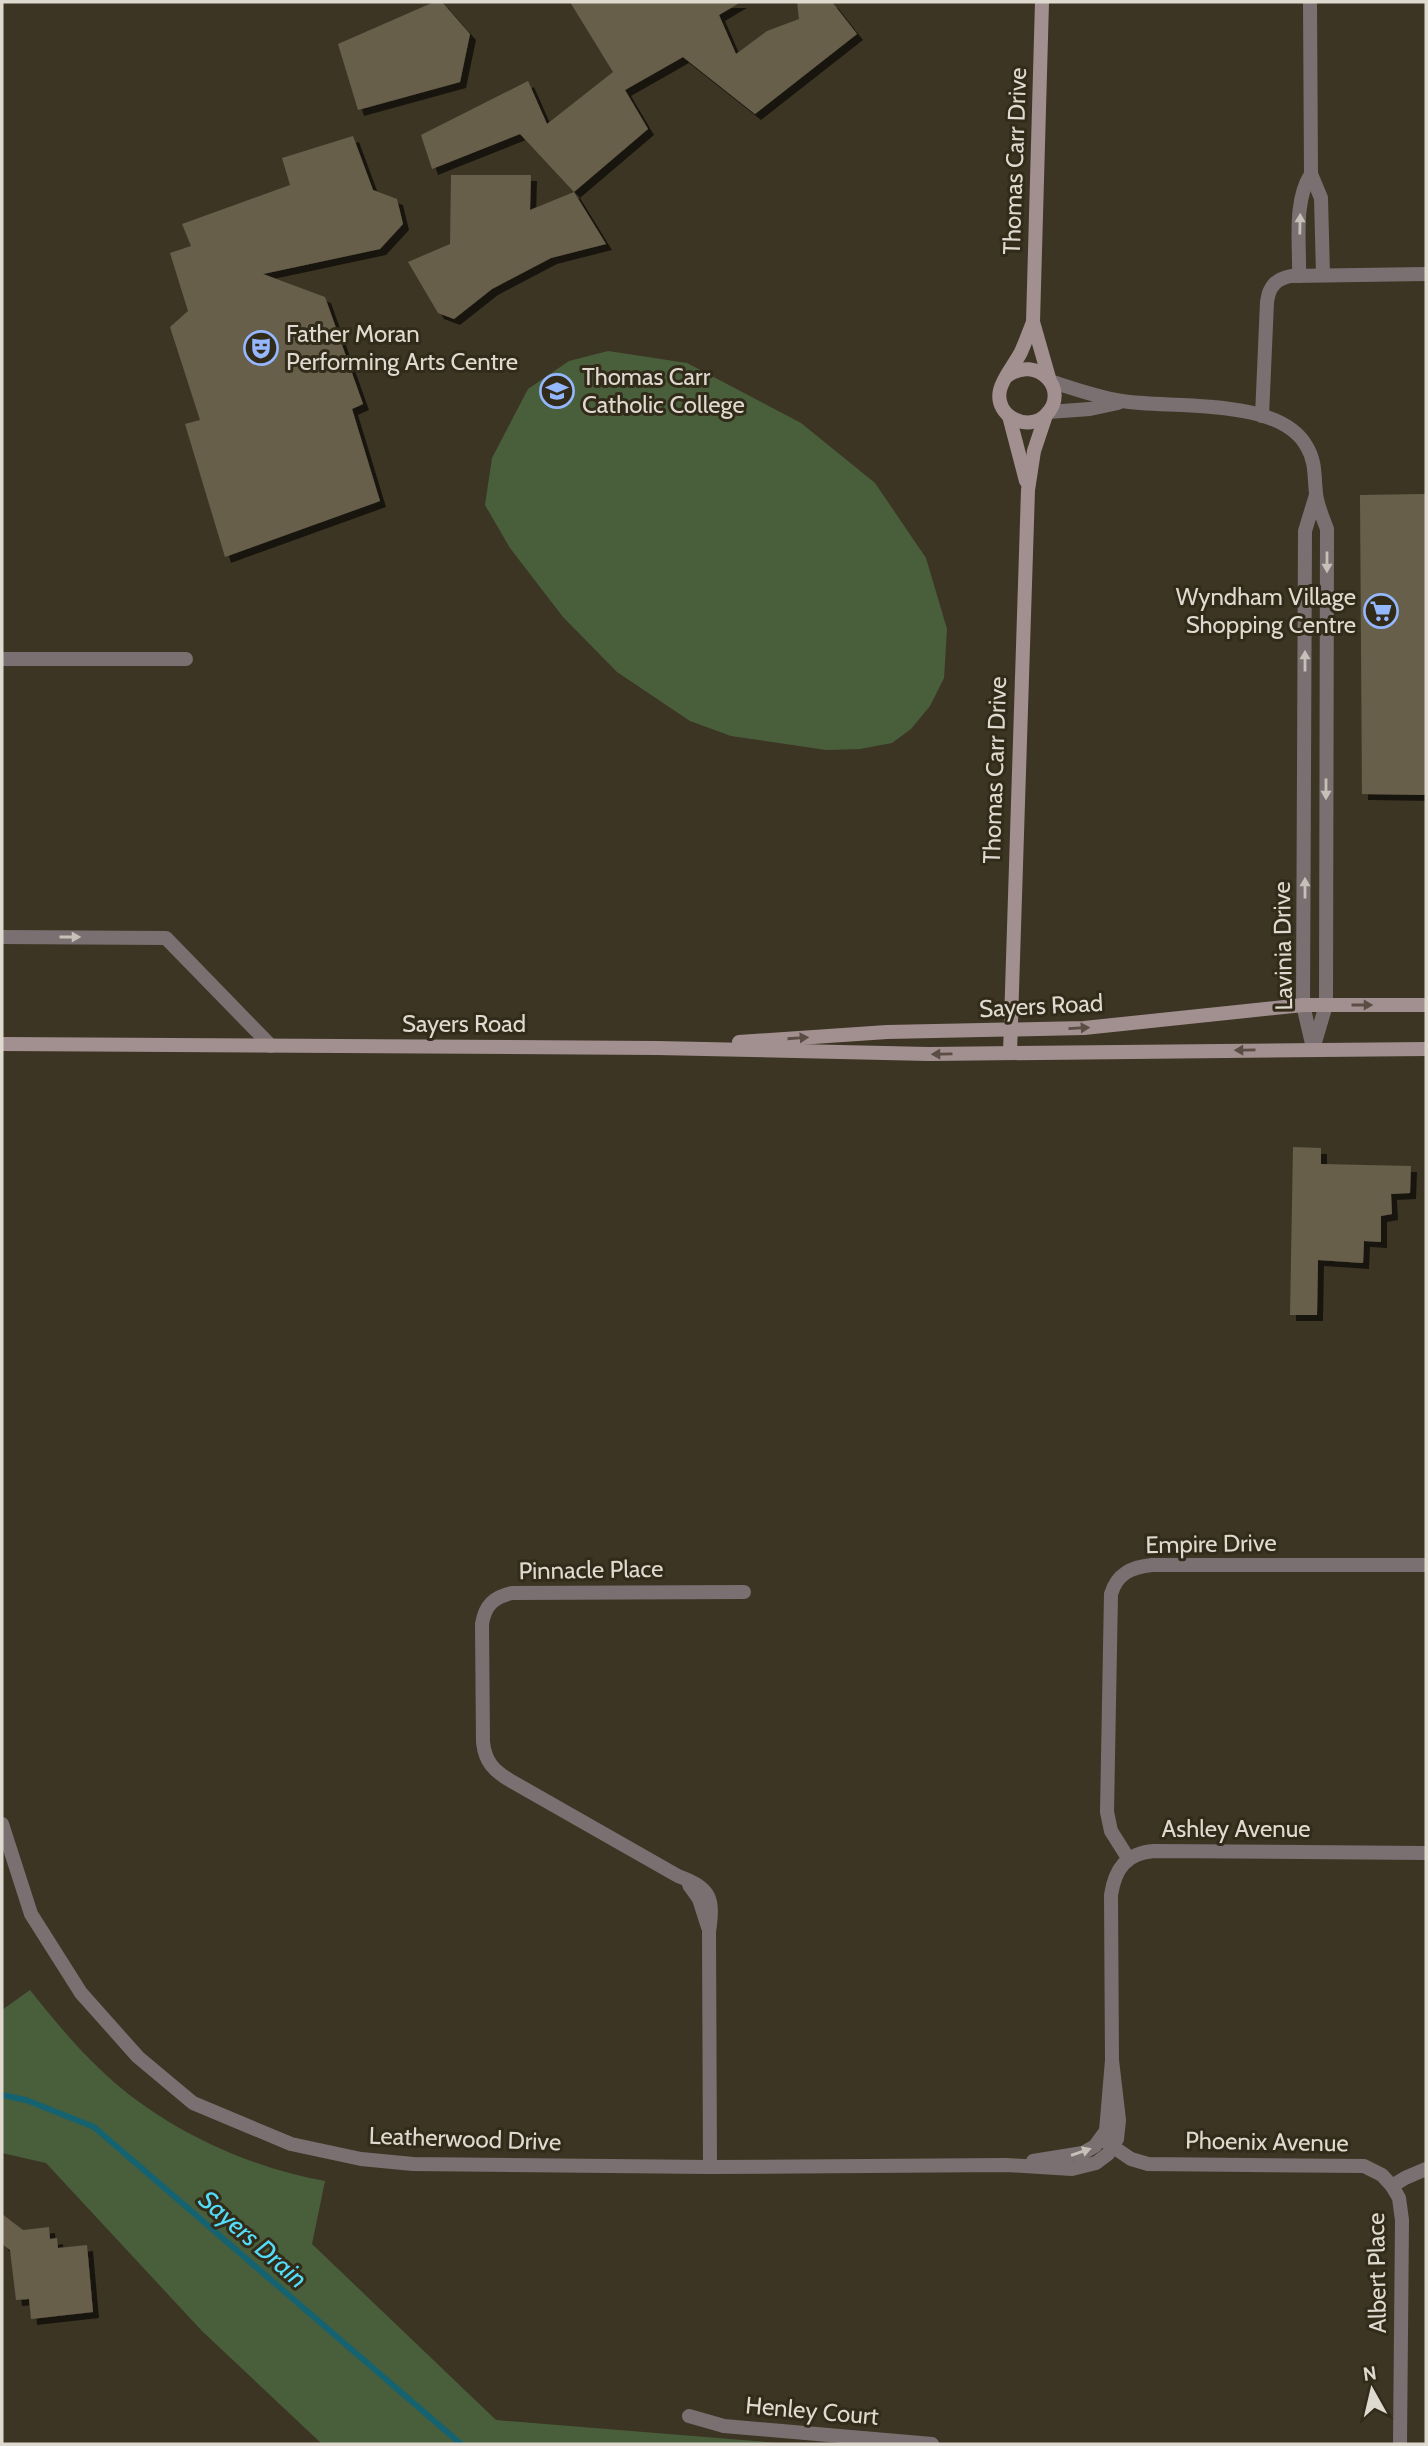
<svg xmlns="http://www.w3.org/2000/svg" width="1428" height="2446" viewBox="0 0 1428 2446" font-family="Cabin,sans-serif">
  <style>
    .green { fill: #495f3c }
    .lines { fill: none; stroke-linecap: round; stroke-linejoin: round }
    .stream { stroke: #156371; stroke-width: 6 }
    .building { fill: #675f4c; filter: url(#shadow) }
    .street { stroke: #7b7071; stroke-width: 14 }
    .secondary { stroke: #a29091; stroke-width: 14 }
    .oneway { fill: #c6c0b8 }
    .oneway2 { fill: #5a4e44 }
    .labels { text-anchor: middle; stroke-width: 6; stroke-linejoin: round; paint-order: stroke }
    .street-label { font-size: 24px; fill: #dfdad0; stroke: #332b1a }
    .poi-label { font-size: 24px; fill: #dfdad0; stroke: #332b1a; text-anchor: start }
    .water-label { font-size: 26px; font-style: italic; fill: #52dcf8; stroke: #332b1a }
  </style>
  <defs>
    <filter id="shadow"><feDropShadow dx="6" dy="6" stdDeviation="0" flood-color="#0009"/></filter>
  </defs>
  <rect width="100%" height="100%" fill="#3d3524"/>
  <g class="green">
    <path d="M608,351L687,363L801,423L875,483L926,558L947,629L944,678L930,706L911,729L892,743L860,749L826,750L731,736L690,721L617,672L563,617L510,548L485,505L492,458L528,389L569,361Z"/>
    <path d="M30,1990C57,2024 87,2060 121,2088C178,2135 253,2168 325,2181L312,2244L496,2420L791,2444H322L202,2331L46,2163L2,2153V2010Z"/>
  </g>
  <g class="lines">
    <path class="stream" d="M2,2095L26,2100L94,2127L461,2444"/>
  </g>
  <g class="building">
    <path d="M434,2H442L470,34L460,82L358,110L338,44Z"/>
    <path d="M570,2H741L719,15L736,54L767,31L799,19L797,2H832L857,34L755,114L683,57L625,90L648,129L574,192L520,134L432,169L421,135L528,81L547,124L613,72Z"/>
    <path d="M353,136L373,190L397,199L403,224L380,249L263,274L325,297L363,404L352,409L380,501L225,557L185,424L200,420L170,327L188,311L170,253L191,246L182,224L290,185L282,158Z"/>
    <path d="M451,175H531L530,210L574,192L606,244L551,258L492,289L454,319L438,313L408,262L450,244Z"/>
    <path d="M1426,494V795L1362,794L1360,495Z"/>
    <path d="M1293,1147L1321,1148V1164L1411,1166L1410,1193L1391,1194L1392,1214L1381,1216V1242L1364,1241L1363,1263L1318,1260L1317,1315H1290Z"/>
    <path d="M2,2214L23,2230L49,2227L50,2239L57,2238L58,2248L87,2245L93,2312L31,2319L29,2299L16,2300L10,2250L2,2244Z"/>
  </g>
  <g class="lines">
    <g class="street">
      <path d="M1310,2L1311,174L1321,198L1323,275"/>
      <path d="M1299,276C1300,244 1293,202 1311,174"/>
      <path d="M1050,381C1074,389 1097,397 1122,401C1170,409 1280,396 1307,447C1316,462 1314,477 1316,493C1317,505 1323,518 1327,529L1326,1005L1313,1049"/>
      <path d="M1048,412L1090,409L1118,403"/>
      <path d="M1262,416L1267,302C1269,286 1276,279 1291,276L1426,274"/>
      <path d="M2,659H186"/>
      <path d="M2,937L166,938L271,1046"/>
      <path d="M1313,1048L1303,1005L1305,531L1316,495"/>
      <path d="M2,1824L31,1914L81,1993L138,2057L193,2103L291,2144L361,2159L413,2164L710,2167L1007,2165L1072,2169L1096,2163L1108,2154L1117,2139L1119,2120L1112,2060"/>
      <path d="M1128,1858L1111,1831L1107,1812L1111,1594C1117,1574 1131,1567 1152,1565H1426"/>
      <path d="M689,1885L699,1899L708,1927"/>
      <path d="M1106,2142L1131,2159L1148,2164L1364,2166L1382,2175L1392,2186L1405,2178L1426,2169"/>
      <path d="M1033,2161L1083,2153L1095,2146L1106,2131L1112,2060L1111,1895C1115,1869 1126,1853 1154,1851L1426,1853"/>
      <path d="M710,2167L709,1932C714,1898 711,1888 678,1876L511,1781C494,1771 485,1762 483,1742L482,1624C485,1605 494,1597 512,1593L744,1592"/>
      <path d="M1392,2186L1399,2198L1402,2220L1400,2444"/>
      <path d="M689,2416L724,2426L932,2444"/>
    </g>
    <g class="secondary">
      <path d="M1042,2L1033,322L1049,378"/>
      <path d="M1007,376C1037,354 1071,390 1046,415C1028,433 994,416 1000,390C1003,377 1015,364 1021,352C1025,343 1029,332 1033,322"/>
      <path d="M1009,416L1026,481"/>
      <path d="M739,1042L887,1032L1084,1028L1303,1005H1426"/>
      <path d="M2,1044L657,1048L929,1054L1426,1049"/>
      <path d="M1010,1053L1028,490L1034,451L1046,415"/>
    </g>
  </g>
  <defs><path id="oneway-solid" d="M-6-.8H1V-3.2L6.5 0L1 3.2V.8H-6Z" transform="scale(1.75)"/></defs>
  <g class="oneway">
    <use href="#oneway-solid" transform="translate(1300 224) rotate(-89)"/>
    <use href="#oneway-solid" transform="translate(1327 562) rotate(90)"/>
    <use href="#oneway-solid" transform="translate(1305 661) rotate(-90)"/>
    <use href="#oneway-solid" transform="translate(1326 789) rotate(90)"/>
    <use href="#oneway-solid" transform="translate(1305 888) rotate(-90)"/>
    <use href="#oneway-solid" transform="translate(70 937)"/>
    <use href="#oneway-solid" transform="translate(1081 2152) rotate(-19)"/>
  </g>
  <g class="oneway2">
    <use href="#oneway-solid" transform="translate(1362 1005)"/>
    <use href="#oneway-solid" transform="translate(1079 1028) rotate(-3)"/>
    <use href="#oneway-solid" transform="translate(798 1038) rotate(-4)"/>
    <use href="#oneway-solid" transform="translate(1245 1050) rotate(179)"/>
    <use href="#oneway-solid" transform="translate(942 1054) rotate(179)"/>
  </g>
  <defs>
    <g id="theatre-ring" transform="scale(1.75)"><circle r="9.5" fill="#332b1a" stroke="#94b7fd" stroke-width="1.5"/><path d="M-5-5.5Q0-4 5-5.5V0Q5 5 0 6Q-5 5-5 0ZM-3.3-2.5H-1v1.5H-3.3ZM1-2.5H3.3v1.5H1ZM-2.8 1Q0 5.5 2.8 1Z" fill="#94b7fd"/></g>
    <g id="school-ring" transform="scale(1.75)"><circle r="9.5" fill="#332b1a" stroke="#94b7fd" stroke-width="1.5"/><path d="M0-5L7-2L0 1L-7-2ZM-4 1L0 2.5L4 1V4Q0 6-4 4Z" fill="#94b7fd"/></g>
    <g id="supermarket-ring" transform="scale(1.75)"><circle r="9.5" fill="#332b1a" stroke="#94b7fd" stroke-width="1.5"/><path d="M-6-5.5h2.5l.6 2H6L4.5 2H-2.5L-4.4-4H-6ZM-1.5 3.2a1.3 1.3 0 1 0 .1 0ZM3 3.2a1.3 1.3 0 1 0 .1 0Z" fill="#94b7fd"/></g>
  </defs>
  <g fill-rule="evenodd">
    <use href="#theatre-ring" x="261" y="348"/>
    <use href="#school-ring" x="557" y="391"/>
    <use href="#supermarket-ring" x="1381" y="611"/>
  </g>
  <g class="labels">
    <g class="street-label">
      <text transform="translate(1015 161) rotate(-88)" y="8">Thomas Carr Drive</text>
      <text transform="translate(995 770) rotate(-88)" y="8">Thomas Carr Drive</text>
      <text transform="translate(1283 946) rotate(-91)" y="8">Lavinia Drive</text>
      <text transform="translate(1041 1006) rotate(-3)" y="8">Sayers Road</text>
      <text x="464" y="1032">Sayers Road</text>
      <text transform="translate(1211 1544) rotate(-1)" y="8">Empire Drive</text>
      <text transform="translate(591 1570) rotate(-1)" y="8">Pinnacle Place</text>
      <text x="1236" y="1837">Ashley Avenue</text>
      <text transform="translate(465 2139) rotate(2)" y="8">Leatherwood Drive</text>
      <text transform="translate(1267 2142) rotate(1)" y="8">Phoenix Avenue</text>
      <text transform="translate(1377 2273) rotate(-91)" y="8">Albert Place</text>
      <text transform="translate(812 2411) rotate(5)" y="8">Henley Court</text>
    </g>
    <g class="poi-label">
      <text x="286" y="342">Father Moran<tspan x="286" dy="28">Performing Arts Centre</tspan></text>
      <text x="582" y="385">Thomas Carr<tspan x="582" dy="28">Catholic College</tspan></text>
      <text x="1356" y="605" text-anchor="end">Wyndham Village<tspan x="1356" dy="28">Shopping Centre</tspan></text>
    </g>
    <g class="water-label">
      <text transform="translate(253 2239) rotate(41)" y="9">Sayers Drain</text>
    </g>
  </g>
  <rect width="1428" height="2446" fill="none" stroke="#dfdad0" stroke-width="7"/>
  <g transform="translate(1372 2390) rotate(352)" stroke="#332b1a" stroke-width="5" paint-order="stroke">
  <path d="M0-5L12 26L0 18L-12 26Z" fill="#dfdad0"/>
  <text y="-10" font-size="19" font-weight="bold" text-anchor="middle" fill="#dfdad0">N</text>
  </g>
</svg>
